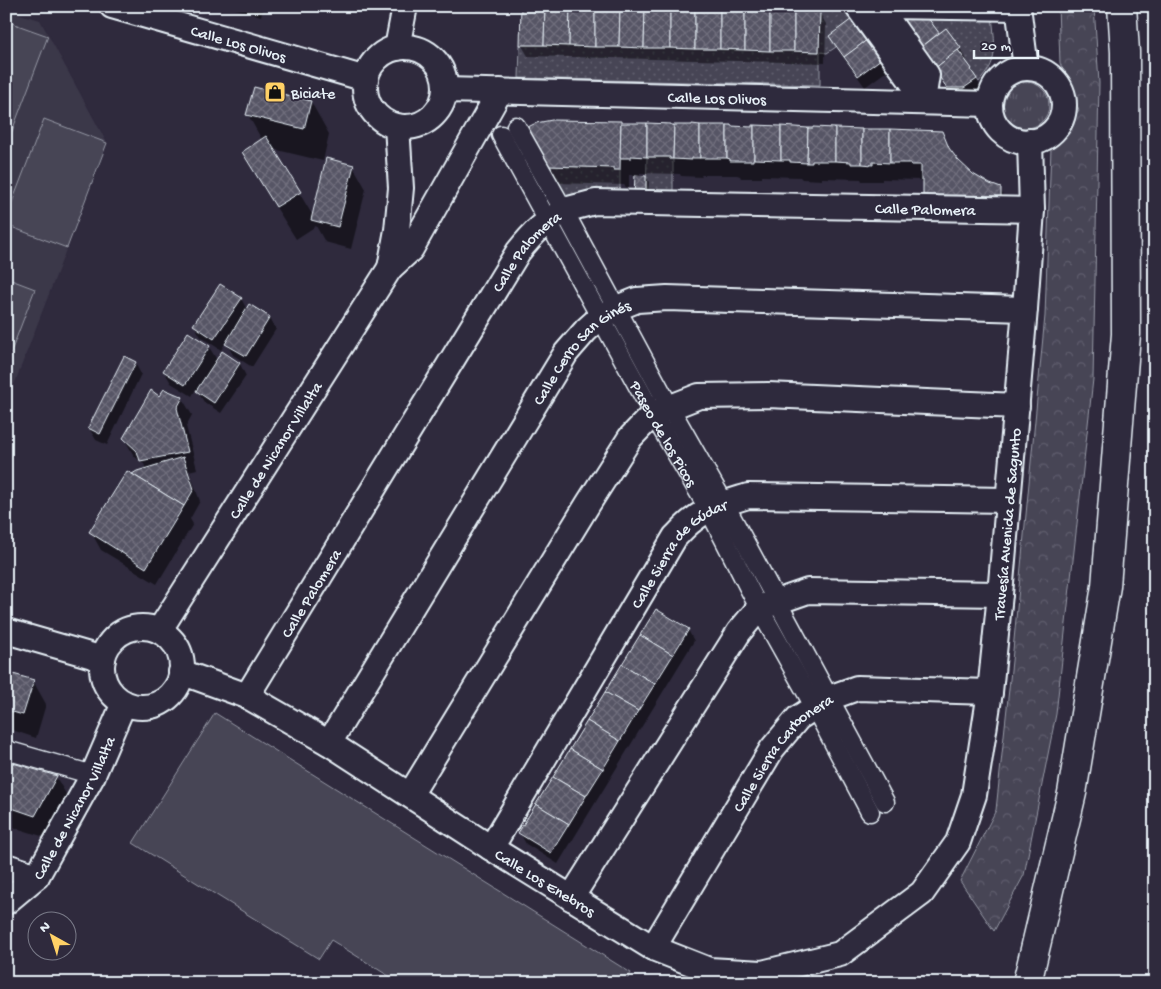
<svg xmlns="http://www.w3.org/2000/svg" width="1161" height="989" viewBox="0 0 1161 989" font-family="'Gochi Hand',sans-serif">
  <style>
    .built { fill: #3b3749 }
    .grass { fill: url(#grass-tufts); stroke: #979aa6 }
    .forest { fill: url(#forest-crowns); stroke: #979aa6 }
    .garden { fill: url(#garden-dots); stroke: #979aa6 }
    .pitch { fill: #464455; stroke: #979aa6 }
    .shadow { fill: #0007 }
    .building { fill: url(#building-cross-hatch); stroke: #e8f1f8 }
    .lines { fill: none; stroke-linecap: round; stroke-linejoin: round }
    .pedestrian-casing { stroke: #e8f1f8; stroke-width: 21 }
    .minor-casing { stroke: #e8f1f8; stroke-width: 28 }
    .trunk-casing { stroke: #e8f1f8; stroke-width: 31 }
    .pedestrian { stroke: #2f2a3d; stroke-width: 18 }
    .minor { stroke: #2f2a3d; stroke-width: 24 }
    .trunk { stroke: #2f2a3d; stroke-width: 28 }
    .labels { text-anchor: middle; stroke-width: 4; stroke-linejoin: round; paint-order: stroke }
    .street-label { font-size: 16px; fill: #e8f1f8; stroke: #2f2a3d }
    .poi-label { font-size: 16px; fill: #e8f1f8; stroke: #2f2a3d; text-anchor: start }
  </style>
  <defs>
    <pattern id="grass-tufts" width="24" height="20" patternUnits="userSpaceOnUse" patternTransform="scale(1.25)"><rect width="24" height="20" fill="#464455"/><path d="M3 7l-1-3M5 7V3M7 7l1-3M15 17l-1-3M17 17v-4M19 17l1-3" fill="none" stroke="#615f6e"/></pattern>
    <pattern id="forest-crowns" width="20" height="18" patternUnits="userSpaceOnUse" patternTransform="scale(1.25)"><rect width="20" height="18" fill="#464455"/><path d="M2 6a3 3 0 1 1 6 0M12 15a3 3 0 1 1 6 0" fill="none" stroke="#615f6e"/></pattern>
    <pattern id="garden-dots" width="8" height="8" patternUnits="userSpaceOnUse" patternTransform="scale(1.25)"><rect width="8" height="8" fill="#464455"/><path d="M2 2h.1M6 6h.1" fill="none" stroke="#615f6e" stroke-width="1.8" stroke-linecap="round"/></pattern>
    <pattern id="building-cross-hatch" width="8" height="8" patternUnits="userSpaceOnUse" patternTransform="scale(1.25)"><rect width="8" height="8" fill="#575565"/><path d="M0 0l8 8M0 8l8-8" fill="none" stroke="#6f6e7c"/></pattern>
  </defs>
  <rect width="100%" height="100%" fill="#2f2a3d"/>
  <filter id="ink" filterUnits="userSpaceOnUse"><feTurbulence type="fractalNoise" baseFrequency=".02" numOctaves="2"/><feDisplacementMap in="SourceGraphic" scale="10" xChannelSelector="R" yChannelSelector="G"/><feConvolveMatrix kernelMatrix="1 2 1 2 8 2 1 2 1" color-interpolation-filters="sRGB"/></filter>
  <g filter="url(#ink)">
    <path class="built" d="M6,10L40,20L107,143L6,406Z"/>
    <circle class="grass" cx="1026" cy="105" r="23"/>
    <path class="forest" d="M1058,6H1094L1099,83L1093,379L1056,714L1024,875L994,931L960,881L996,810L1012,661L1045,316L1051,148L1079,110L1060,63Z"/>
    <g class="garden">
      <path d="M820,11L848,12L853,19L829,36L836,47L827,53L820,52V85L519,78L520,45L819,52Z"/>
      <path d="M925,14L992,15C993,28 997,49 992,62C990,69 984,75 979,82L971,70L972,69L958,50L961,48L946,28L939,33Z"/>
      <path d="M647,157H670V159H673V198L646,197Z"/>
      <path d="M548,166L614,168L615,170H620V197L565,201Z"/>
    </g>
    <g class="pitch">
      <path d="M6,21L48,36L6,147Z"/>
      <path d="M44,119L107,143L67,248L6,225V218Z"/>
      <path d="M6,278L35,289L6,365Z"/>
      <path d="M215,713L631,973L625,983H400L331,940L319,959L133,843Z"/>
    </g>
    <g class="shadow">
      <path d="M225,6H264L261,16Z"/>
      <path d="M819,12L826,24L825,63L528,56L521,44Z"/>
      <path d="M924,15L939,35L960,48L967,60L965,61L971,70L983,91L970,99H955L900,24Z"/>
      <path d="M830,37L884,57L891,68L865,87L837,48Z"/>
      <path d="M311,102L329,134L323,161L273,149L313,216L353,166L366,189L351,249L325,242L316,226L296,239L262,185V140L248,115Z"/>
      <path d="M621,124L941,132L955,158L972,175L1000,189L1010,207V224L934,220L924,203V182H922L921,180L882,179V181H862L861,179L822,178V180L802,179L800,177L762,176V178H741L740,176L737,175H701L702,177L681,176L680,174L640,173V177H646L649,182L648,202L636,175H629V187H626L624,185L559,183L544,159Z"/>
      <path d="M241,298L247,310L269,317L276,329L252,367L233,355L226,342L221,350L201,337L194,325Z"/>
      <path d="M209,347L217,360L222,353L240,364L246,376L221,413L204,402L196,389L192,396L171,383L164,371Z"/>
      <path d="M135,363L141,374L107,445L96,440L89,428Z"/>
      <path d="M160,398H182L192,415L186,426L197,469L189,471L200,501L190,519L193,524L157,584L101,550L91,532L136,478L134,475L146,469L144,464L134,456L124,438Z"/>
      <path d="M688,630L694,641L558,864L526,844L520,833Z"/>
      <path d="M6,673L33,681L46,704L36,738L6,728Z"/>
      <path d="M6,763L56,777L69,799L48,838L6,825Z"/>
    </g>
    <g class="building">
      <path d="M521,6H545L544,45H520Z"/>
      <path d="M545,6H570L569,46L544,45Z"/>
      <path d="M570,6L595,7V47L569,46Z"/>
      <path d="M595,7H620L619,47H595Z"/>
      <path d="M620,7H645L644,48L619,47Z"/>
      <path d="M645,7L670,8V48H644Z"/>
      <path d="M670,8L695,9V49L670,48Z"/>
      <rect x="695" y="9" width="25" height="40"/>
      <path d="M720,9L745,10V50L720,49Z"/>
      <path d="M745,10H770V51L745,50Z"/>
      <path d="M770,10L794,11V51H770Z"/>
      <path d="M794,11H820L819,52L794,51Z"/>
      <path d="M892,13L925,14L939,33L919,49Z"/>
      <path d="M856,16L871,37L844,57L829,36Z"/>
      <path d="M946,28L961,48L934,69L919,49Z"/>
      <path d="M871,37L885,56L858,76L844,57Z"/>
      <path d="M958,50L972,69L971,70L977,79L964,88H947L934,69Z"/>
      <path d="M254,87L311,101L304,129L246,115Z"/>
      <path d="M552,120L621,121L620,170H614V168L548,166L526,128L536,123Z"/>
      <path d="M621,123H647V157L631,156V158H620Z"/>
      <path d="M647,123L671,124V125H674L673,159H670V157H647Z"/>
      <path d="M692,124L700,125V158H692V160L673,159L674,125H692Z"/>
      <rect x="700" y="125" width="27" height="33"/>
      <path d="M727,125H731V126L752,127V125H754V159H753V161H730V159L727,158Z"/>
      <path d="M754,125L781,126V160L754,159Z"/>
      <path d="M781,126L808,128L807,163L790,162V160H781Z"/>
      <path d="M813,127L835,128V161H812V163H807L808,128H813Z"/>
      <path d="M835,128L862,129V164H851V162L835,161Z"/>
      <path d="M862,129H890V163L873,162V165L862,164Z"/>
      <path d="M890,129L942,131L949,148L958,160L973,174L990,184L1001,188V207L923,203V179H921V165H911V163H890Z"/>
      <path d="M266,136L301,192L276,207L242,152Z"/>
      <path d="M326,158L354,165L338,227L311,220Z"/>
      <path d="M635,175L646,176V197H634Z"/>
      <path d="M220,284L242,298L214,339L193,325Z"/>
      <path d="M249,304L270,317L246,356L225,344Z"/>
      <path d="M188,332L210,346L185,385L163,371Z"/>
      <path d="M222,351L240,363L214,403L196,391Z"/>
      <path d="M124,356L136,362L100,434L88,428Z"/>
      <path d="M164,389L183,397L177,408L188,452L140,461L137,451L123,438L151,390L159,396Z"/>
      <path d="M183,457L194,489L184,506L132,474L137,471Z"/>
      <path d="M127,471L184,506L146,568L89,532Z"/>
      <path d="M656,609L689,629L673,655L640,635Z"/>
      <path d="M640,635L673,655L655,684L622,664Z"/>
      <path d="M622,664L655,684L638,711L605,692Z"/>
      <path d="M6,672L34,680L23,715L6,710Z"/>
      <path d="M605,692L638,711L620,741L587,721Z"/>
      <path d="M587,721L620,741L603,769L570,749Z"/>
      <path d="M570,749L603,769L586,796L553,777Z"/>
      <path d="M6,761L57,776L35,816L6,806Z"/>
      <path d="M553,777L586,796L569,824L536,804Z"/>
      <path d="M536,804L569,824L551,853L518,833Z"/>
    </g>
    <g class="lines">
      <g class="pedestrian-casing">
        <g id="pedestrian">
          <path d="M516,126L564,211L670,408L724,503L885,802"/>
          <path id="s1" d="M501,135L653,414L709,510L759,608L814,706L870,812"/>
          <path d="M6,750L93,775"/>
        </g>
      </g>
      <g class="minor-casing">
        <g id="minor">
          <path id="s2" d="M112,6L366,79"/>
          <path d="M857,6L912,82L925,88L927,75L878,6"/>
          <path d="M886,6L1018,8"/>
          <path d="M1018,6L1026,68"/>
          <circle cx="405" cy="87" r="40"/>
          <path d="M397,48L405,6"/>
          <circle cx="1027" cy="105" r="37"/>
          <path id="s3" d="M445,90L990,104"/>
          <path d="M390,268L397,230L401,188L397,126"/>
          <circle cx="142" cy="667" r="40"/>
          <path d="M6,631L103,659"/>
          <path id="s4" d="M159,631L390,268L411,249L500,91"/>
          <path id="s5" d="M181,672L247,696L329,743L491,848L653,948L709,970L762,973L840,954L922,893L958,842L974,795L990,692L1000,594L1025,309L1032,210L1030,141"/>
          <path id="s6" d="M247,696L518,252C533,233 546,220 568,209L595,202L1032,210"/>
          <path id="s7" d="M329,743L566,353L586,330L596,321L617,308L637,300L667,298L1025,309"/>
          <path d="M410,795L588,504L630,438L653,414L699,396L768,395L1017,406"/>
          <path id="s8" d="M491,848L675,537C681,531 686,525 693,520C709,507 729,502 748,496L1008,500"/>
          <path d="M6,866L37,876"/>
          <path d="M571,898L739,632L759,608L808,591L1000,594"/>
          <path id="s9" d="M6,902L37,876L93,775L124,703"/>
          <path id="s10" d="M653,948L772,749L798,718L829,698L857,688L990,692"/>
        </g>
      </g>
      <g class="trunk-casing">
        <path id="trunk" d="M1027,983L1072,793L1106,586L1126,334L1125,52L1122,6"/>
      </g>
      <use href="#pedestrian" class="pedestrian"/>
      <use href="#minor" class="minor"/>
      <use href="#trunk" class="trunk"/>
    </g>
  </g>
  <defs>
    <g id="shop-square" transform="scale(1.125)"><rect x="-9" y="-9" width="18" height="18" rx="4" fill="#ffd166" stroke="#2f2a3d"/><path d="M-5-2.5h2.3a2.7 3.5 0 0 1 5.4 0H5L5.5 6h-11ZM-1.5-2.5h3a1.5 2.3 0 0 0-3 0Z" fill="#111"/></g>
  </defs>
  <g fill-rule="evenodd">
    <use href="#shop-square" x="275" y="92"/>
  </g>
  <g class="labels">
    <g class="street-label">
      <text dy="6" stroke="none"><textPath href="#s2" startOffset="132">Calle Los Olivos</textPath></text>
      <text dy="6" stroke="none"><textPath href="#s3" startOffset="272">Calle Los Olivos</textPath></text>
      <text dy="6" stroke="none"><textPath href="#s6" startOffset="945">Calle Palomera</textPath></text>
      <text dy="6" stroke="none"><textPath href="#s6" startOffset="526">Calle Palomera</textPath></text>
      <text dy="6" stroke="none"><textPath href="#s7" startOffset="468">Calle Cerro San Ginés</textPath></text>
      <text dy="6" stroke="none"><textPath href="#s1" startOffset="340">Paseo de los Picos</textPath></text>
      <text dy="6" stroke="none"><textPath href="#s4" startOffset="215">Calle de Nicanor Villalta</textPath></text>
      <text dy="6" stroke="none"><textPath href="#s5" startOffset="1229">Travesía Avenida de Sagunto</textPath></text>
      <text dy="6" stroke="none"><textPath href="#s8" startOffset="352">Calle Sierra de Gúdar</textPath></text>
      <text dy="6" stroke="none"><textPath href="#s6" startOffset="121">Calle Palomera</textPath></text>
      <text dy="6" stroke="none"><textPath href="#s10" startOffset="236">Calle Sierra Carbonera</textPath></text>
      <text dy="6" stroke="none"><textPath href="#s9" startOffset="118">Calle de Nicanor Villalta</textPath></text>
      <text dy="6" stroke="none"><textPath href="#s5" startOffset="422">Calle Los Enebros</textPath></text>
    </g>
    <g class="poi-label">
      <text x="291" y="98">Biciate</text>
    </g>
  </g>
  <rect width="1161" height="989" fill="none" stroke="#2f2a3d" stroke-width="25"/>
  <rect x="12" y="12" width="1136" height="964" fill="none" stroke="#e8f1f8" stroke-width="2" filter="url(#ink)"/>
  <g transform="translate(52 936) rotate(321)"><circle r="24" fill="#2f2a3d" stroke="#797a88"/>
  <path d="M0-4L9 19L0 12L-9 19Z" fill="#ffd166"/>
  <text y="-8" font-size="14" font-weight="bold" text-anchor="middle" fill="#e8f1f8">N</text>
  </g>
  <path d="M974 50v8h64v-8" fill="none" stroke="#e8f1f8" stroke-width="2.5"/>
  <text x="981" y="50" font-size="15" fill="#e8f1f8" stroke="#2f2a3d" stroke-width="4" paint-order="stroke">20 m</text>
</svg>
